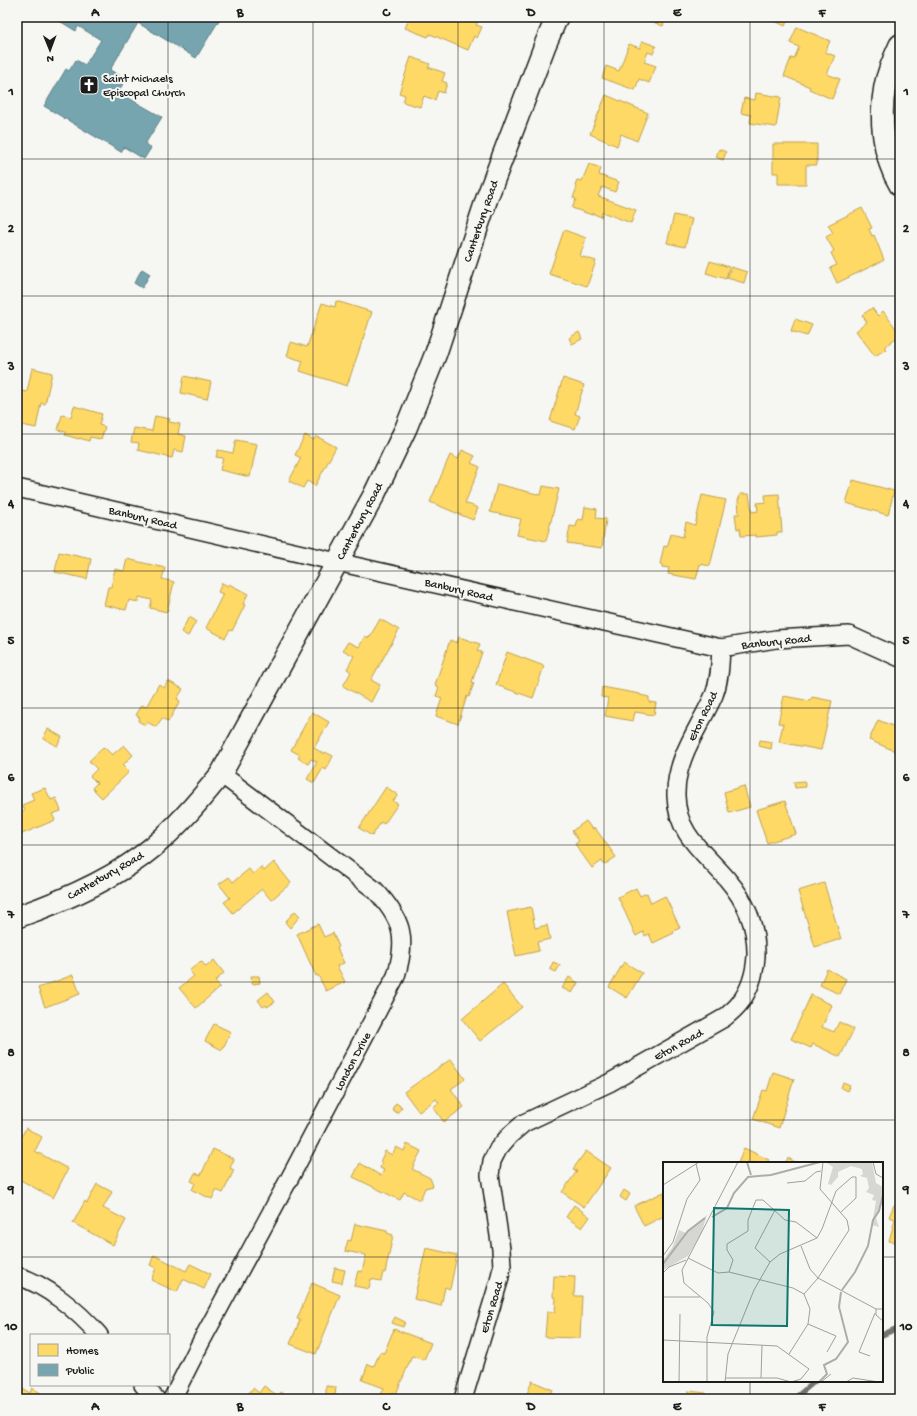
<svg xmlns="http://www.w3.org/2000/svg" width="917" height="1416" viewBox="0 0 917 1416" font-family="'Gochi Hand',sans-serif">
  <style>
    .homes { fill: #ffd966; stroke: #bba050 }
    .public { fill: #76a5af; stroke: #5b7c83 }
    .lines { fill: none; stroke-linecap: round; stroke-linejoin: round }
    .stream { stroke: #727271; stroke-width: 5.5 }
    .minor-casing { stroke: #1c1c1c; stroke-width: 20 }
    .tertiary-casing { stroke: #1c1c1c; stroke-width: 24 }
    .minor { stroke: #f6f6f2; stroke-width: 17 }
    .tertiary { stroke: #f6f6f2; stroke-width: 21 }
    .grid { fill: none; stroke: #1c1c1c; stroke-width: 1; stroke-opacity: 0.55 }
    .labels { text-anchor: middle; stroke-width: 4; stroke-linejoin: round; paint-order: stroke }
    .poi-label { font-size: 12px; fill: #1c1c1c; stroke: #f6f6f2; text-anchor: start }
    .street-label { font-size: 12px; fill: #1c1c1c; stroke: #f6f6f2 }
    .inset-river { fill: none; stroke: #acaca9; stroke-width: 2 }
    .inset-road { fill: none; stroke: #9f9f9c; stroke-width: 1 }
    .view { fill: #0f766e; fill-opacity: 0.15; stroke: #0f766e; stroke-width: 2 }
    .inset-edge { fill: none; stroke: #1c1c1c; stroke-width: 2 }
    .neatline { fill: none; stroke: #1c1c1c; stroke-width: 1.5 }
    .grid-label { font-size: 13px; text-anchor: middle; font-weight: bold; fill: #1c1c1c }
  </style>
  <rect width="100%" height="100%" fill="#f6f6f2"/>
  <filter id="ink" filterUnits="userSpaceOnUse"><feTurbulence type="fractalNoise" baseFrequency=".025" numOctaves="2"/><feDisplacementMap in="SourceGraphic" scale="8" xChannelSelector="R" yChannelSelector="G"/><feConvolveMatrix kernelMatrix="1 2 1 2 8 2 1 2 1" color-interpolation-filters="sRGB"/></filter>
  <g filter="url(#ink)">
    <g class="homes">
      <path d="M410,17H480L476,25L482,27L477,38L474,36L468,50L430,34L428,37L405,28Z"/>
      <path d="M652,17H682L680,22L666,17L663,26L650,21Z"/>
      <path d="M777,17H789L785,26L775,21Z"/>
      <path d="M797,27L830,41L825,52L835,56L827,74L840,79L832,99L809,89L810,87L784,76L791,58L794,59L799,47L790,43Z"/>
      <path d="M642,41L656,46L653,54L648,52L644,62L656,66L649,83L639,79L635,90L602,78L606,66L619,71L629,44L640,48Z"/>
      <path d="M411,57L430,64L428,67L445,73L442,81L447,83L444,93L438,91L435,100L424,96L420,107L403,102L405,95L399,93Z"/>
      <path d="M756,93L781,97L776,127L750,123L751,115L741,113L744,98L755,100Z"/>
      <path d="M606,95L648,113L637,141L621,134L617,146L590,134Z"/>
      <path d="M773,144H817V165H806V184H778V173H773Z"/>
      <path d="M719,149L726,152L723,160L716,157Z"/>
      <path d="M589,164L601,168L599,175L619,182L615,192L602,187L598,196L636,210L631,223L602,212L601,217L592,213V215L572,208L576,199L573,198L577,187L575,186L577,180L582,181Z"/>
      <path d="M862,208L872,228L869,229L872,236L874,235L884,260L837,283L830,268L837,265L831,253L834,251L826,237L833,233L828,225Z"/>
      <path d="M674,215L692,219L685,247L667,243Z"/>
      <path d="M564,230L586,238L580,256L596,261L587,286L549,274Z"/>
      <path d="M710,261L729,267L726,279L706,273Z"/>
      <path d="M731,267L747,272L744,283L727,278Z"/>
      <path d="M336,301L372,312L347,386L300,371L303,361L287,356L291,342L307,347L322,303L335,307Z"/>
      <path d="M872,308L878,316L883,311L900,334V335L884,347L886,349L875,356L856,331L867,322L862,315Z"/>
      <path d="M795,319L812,325L807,336L791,331Z"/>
      <path d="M579,332L582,339L572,344L569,338Z"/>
      <path d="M32,368L52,373L45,404L41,403L36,428L17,424V390L27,392Z"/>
      <path d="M184,376L211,382L207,399L181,393Z"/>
      <path d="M563,378L584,385L575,414L580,416L575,429L550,421Z"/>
      <path d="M74,406L102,414L99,425L105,427L101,439L90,437L89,441L79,438V439L65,435L66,432L58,430L62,415L71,417Z"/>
      <path d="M155,416L170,419L169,422L180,424L178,434L186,436L183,452L174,450L172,458L138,450L139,443L131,442L134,428L152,431Z"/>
      <path d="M305,435L314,440L316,436L336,447L315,486L307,481L303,488L289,481L301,458L295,455Z"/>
      <path d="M236,440L257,444L250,477L220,470L223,458L216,457L218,450L233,453Z"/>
      <path d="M462,450L475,456L471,463L480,467L465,503L478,508L473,520L430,502L450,455L458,459Z"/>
      <path d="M853,480L894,491L888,515L846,503Z"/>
      <path d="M497,484L541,495L543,486L559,489L546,541L517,535L521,519L490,512Z"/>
      <path d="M740,494H749L752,512L758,511L757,503L766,502L765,495L779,494L782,532H777V535L756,537V535L741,536L740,528L737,529L735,514H739L738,499H739Z"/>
      <path d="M702,495L726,500L710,566L700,564L696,579L668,574L669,568L662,567V564H660L664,546L667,547L671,534L683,537L686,522L695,525Z"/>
      <path d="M585,507L597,509L596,518L606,519L602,548L567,543L570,526L576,527L578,519L583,520Z"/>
      <path d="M59,552L91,559L87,579L55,572Z"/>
      <path d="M127,559L165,568L162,579L174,582L167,612L150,608L152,600L139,597L138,602L129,600L126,610L104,605L108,587H111L115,569L124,571Z"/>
      <path d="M222,583L228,586L229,584L248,594L243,604L245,605L232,631L230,630L225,638L206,628L223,594L218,592Z"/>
      <path d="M189,617L196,621L188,636L181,632Z"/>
      <path d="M380,619L399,630L371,680L380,685L371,702L343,686L351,672L347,669L354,656L343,650L348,642L359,647L365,636L369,638Z"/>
      <path d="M459,637L480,644L477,651L482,652L472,682L474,683L469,697L467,696L458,724L436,716L442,698L436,696L439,687L435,685L450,640L457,643Z"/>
      <path d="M507,652L544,666L533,698L496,685Z"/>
      <path d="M168,681L183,689L177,699L180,701L168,722L162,718L156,727L147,722L145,725L138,721L140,718L136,715L142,705L146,707L159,684L164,688Z"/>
      <path d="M602,687L640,694V695L649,697V702L656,703L654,715L635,712L633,721L605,716L608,698L601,697Z"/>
      <path d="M784,696L810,701L812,697L832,701L821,750L779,742L783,724L778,723Z"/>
      <path d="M312,712L329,722L314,748L324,754L325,752L333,756L326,770L323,768L314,783L307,779L317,762L311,759L308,764L298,758L300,755L291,750Z"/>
      <path d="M878,720L900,729V753L869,740Z"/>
      <path d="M48,729L62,737L57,746L43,738Z"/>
      <path d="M760,740L772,742L771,749L759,746Z"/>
      <path d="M124,745L133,755L123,765L129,772L102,798L92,788L97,783L90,776L97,769L89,761L104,747L112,755Z"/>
      <path d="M804,781L806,787L795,788L794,782Z"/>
      <path d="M744,786L750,807L729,813L724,792Z"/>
      <path d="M386,787L398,795L393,801L398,804L384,824L381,822L372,836L359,828Z"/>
      <path d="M45,788L51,800L56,798L61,811L52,814L55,820L22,834L17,821V814L25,810L22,805L34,800L31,793Z"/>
      <path d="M785,801L796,834L767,843L756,810Z"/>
      <path d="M586,821L592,829L595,828L616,857L604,865L602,861L592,868L575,844L579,841L572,831Z"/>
      <path d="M274,862L291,883L271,900L262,889L233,913L224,902L230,898L219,884L229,877L233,882L249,869L253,874L261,867L264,871Z"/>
      <path d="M824,883L841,939L815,947L798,891Z"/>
      <path d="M636,888L640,896L647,893L651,903L665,896L680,928L673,931L674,933L653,943L649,934L645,936L643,932L636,936L618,897Z"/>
      <path d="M531,907L535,928L547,925L550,939L537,942L539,951L516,956L507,912Z"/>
      <path d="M295,911L300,916L290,928L285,922Z"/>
      <path d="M318,924L324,937L333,933L339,947L337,948L344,963L337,966L345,982L326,991L318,975L316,976L297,934Z"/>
      <path d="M214,960L224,973L215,981L220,987L196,1008L179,988L194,976L189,971L201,961L206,967Z"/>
      <path d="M553,962L560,965L556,972L550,969Z"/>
      <path d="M624,962L642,973L627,998L609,987Z"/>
      <path d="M827,969L846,979L839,994L820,985Z"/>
      <path d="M73,975L80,994L45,1007L38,988Z"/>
      <path d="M251,976H259L260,983L252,984Z"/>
      <path d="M569,977L578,983L572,993L562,988Z"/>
      <path d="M503,984L522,1007L480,1041L462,1019Z"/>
      <path d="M268,992L275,1002L267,1007L266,1005L263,1007L258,1000Z"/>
      <path d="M811,995L832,1005L822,1027L834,1032L839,1022L854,1029L840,1057L813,1044L811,1048L791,1039Z"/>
      <path d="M214,1024L231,1032L222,1050L205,1041Z"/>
      <path d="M451,1059L465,1079L451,1089L464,1107L444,1122L433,1107L439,1103L436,1099L419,1112L404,1092Z"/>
      <path d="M773,1072L794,1079L779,1128L753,1119L763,1090L767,1091Z"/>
      <path d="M843,1082L850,1085L847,1091L841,1088Z"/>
      <path d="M396,1103L402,1107L397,1113L392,1109Z"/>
      <path d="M26,1128L42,1137L35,1151L68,1169L53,1198L17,1178V1145Z"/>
      <path d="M407,1144L421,1151L412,1169L430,1178L433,1186L425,1188L420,1200L404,1192L400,1200L353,1177L360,1163L381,1176L384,1170L380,1168L382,1163L380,1162L385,1151L392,1155L396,1147L404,1151Z"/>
      <path d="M744,1148L769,1160L767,1163H738Z"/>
      <path d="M213,1149L234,1159L230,1168L234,1170L223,1193L216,1190L212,1199L192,1190L195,1183L191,1181L195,1173L201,1175Z"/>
      <path d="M586,1151L611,1168L584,1207L562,1192L577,1171L573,1169Z"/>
      <path d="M788,1158L797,1163H785Z"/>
      <path d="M97,1184L112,1192L103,1208L126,1220L113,1245L73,1223L85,1201L87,1203Z"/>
      <path d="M624,1190L630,1194L626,1201L620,1197Z"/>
      <path d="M664,1192V1216L644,1226L634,1206Z"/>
      <path d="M574,1205L590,1217L582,1228L566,1217Z"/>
      <path d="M894,1205L900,1206V1244L889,1241L895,1219L889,1217Z"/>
      <path d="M355,1224L387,1231V1233L393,1235L385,1273L383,1272L381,1281L371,1279L369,1289L354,1286L358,1271L362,1272L366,1255L345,1251L348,1240L351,1241Z"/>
      <path d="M426,1248L457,1255L450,1289L445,1287L441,1306L414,1299Z"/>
      <path d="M154,1255L186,1271L190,1264L211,1274L204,1289L183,1279L177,1292L151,1280L156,1268L150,1265Z"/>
      <path d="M335,1268L345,1270L342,1283L332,1281Z"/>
      <path d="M554,1276L575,1277L574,1296H582L580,1338L545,1337L547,1312H555L556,1298L553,1297Z"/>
      <path d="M312,1283L340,1295L316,1354L290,1344L300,1320L297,1319Z"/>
      <path d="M395,1317L405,1322L403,1327L392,1323Z"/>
      <path d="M394,1329L431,1343L424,1360L412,1356L396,1394L393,1392L391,1398L381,1394L384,1388L362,1380L368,1364L374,1366L380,1352L384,1353Z"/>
      <path d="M532,1381L553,1390L549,1399H525Z"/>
      <path d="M17,1386L30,1393L32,1388L51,1399H17Z"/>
      <path d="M264,1386L278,1396L281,1392L291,1399H244L253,1388L259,1393Z"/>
      <path d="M326,1386L336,1387L335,1396H326Z"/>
      <path d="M688,1391L706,1393L705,1399H687Z"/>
    </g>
    <g class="public">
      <path d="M53,17H221L196,58L138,23L110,70L126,79L118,92L162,117L145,144L151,148L144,159L124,147L121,152L44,106L66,69L69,71L76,60L85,65L101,40L78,26L76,31Z"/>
      <path d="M142,269L150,274L142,288L134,283Z"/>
    </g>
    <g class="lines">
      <g class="stream">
        <path d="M882,1335L900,1327"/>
        <path d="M794,1399L815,1381"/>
      </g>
      <g class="minor-casing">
        <g id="minor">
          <path d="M17,488L337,562L721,648L776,639L849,635L900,658"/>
          <path d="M17,1276C46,1284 79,1312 99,1335"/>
          <path d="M143,1385L156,1399"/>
          <path d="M172,1399L202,1340L294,1170L396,976C408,937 402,919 375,890L221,774"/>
          <path d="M463,1399L499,1281L502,1267L501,1249L490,1175L492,1161L498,1149L510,1135L524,1123L609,1083L724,1018C729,1014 735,1009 739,1004C750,990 755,973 756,956C757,926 746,901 727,879C704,852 677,835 676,796C675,758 699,729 714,695C720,680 720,664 721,648"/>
        </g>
      </g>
      <g class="tertiary-casing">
        <g id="tertiary">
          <path d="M900,45C894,58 888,71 885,86C879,118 883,157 900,185"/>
          <path d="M17,917C63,901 115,879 153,847C179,825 200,800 221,774L374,495L406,428L436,353L487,198L545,45L557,17"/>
        </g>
      </g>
      <use href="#minor" class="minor"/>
      <use href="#tertiary" class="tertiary"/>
    </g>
  </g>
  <path class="grid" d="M168,17V1335M313,17V1399M458,17V1399M604,17V1399M750,17V1163M17,159H900M17,296H900M17,434H900M17,571H900M17,708H900M17,845H900M17,982H900M17,1120H900M17,1257H664M882,1257H900M750,1381V1399M168,1385V1399"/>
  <defs>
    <g id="church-square" transform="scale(1)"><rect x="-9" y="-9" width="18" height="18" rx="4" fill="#1c1c1c" stroke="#f6f6f2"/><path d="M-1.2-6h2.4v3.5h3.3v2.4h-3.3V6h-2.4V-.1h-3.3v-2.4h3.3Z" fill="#fff"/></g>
  </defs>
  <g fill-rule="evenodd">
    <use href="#church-square" x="89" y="85"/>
  </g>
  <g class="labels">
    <g class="poi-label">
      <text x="103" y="82">Saint Michaels<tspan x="103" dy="14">Episcopal Church</tspan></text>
    </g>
    <g class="street-label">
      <text transform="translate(480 221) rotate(-71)" y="4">Canterbury Road</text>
      <text transform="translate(143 517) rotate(13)" y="4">Banbury Road</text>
      <text transform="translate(359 521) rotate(-62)" y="4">Canterbury Road</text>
      <text transform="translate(459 589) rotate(13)" y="4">Banbury Road</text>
      <text transform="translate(776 641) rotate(-6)" y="4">Banbury Road</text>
      <text transform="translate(702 716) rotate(-64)" y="4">Eton Road</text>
      <text transform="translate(105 875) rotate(-30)" y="4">Canterbury Road</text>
      <text transform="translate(678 1044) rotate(-29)" y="4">Eton Road</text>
      <text transform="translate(352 1061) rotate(-62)" y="4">London Drive</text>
      <text transform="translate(491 1307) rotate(-73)" y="4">Eton Road</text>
    </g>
  </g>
  <g transform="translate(663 1162)">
    <rect width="220" height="220" fill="#f6f6f2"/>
    <path d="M162,0H209L213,21L220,25V39L213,56L216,65L209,63L213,39L209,38L211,33L203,30L206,26L204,16L197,14L200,12L199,7L188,4L175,10V15L168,23L165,22L170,5ZM44,53L38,72L25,94L0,108V98L9,86L16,68L23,71Z" fill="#d6d6d2"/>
    <path class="inset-river" d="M84,0L88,13M49,55L64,46L71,31L85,15L108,13L157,0M0,102L25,69L42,56M179,128L192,110L205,84L210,58L216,49L220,33M156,220L164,212L161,203L173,197L185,180L176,145L178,130"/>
    <path class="inset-road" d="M210,0L213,12L220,16M124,21L142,19L153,10L158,9M0,23L36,0M138,84L147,107L155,116L213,147H220M0,94L10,80L24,37L37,18L33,2M25,96L55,111L66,110L130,126L141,132L147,147L145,162L126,192M107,100L92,86L112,48M66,110L70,98L64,88V82L85,69V58L93,38H100L122,58L133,60L154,76M0,111L6,105L23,98M141,132L155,116L186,68L184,58L157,27L160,0M0,135H37M213,147V153L220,159M145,162L173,174L164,190M0,178L114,184L146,207L138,217L128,220M207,194L196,190L212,151M62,216H114L128,220M98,216L99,183M16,220L17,152M44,220V175L51,150L45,141L21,121L19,108L75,0M62,220L65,192L91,128L107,100L117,92L154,76L159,67L173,29L189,15H193V36L177,51M158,220L168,212M183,220L190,216L216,220"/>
    <path class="view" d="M51,46L126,48L124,164L49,163Z"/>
    <rect width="220" height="220" class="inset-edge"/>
  </g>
  <rect width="917" height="1416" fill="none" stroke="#f6f6f2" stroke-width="44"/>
  <rect x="30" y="1334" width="140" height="52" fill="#f6f6f2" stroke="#9f9f9c"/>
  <rect x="38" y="1344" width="20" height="12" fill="#ffd966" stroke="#9f9f9c"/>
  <text x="66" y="1354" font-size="12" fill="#1c1c1c">Homes</text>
  <rect x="38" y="1364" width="20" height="12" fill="#76a5af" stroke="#9f9f9c"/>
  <text x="66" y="1374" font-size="12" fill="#1c1c1c">Public</text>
  <g transform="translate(50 50) rotate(179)" stroke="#f6f6f2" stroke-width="3" paint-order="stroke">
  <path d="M0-3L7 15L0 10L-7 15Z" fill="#1c1c1c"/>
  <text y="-6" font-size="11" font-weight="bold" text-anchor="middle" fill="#1c1c1c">N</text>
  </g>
  <rect x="22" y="22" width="873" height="1372" class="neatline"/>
  <g class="grid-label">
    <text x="95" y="16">A</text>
    <text x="240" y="16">B</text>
    <text x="386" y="16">C</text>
    <text x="531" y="16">D</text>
    <text x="677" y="16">E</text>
    <text x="822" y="16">F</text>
    <text x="11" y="95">1</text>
    <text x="906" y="95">1</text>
    <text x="11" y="232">2</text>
    <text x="906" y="232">2</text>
    <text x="11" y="370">3</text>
    <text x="906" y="370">3</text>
    <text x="11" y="507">4</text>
    <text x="906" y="507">4</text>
    <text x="11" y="644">5</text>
    <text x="906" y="644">5</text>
    <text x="11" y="781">6</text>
    <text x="906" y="781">6</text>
    <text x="11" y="918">7</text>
    <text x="906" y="918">7</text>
    <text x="11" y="1056">8</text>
    <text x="906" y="1056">8</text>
    <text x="11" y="1193">9</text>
    <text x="906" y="1193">9</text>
    <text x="11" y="1330">10</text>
    <text x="906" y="1330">10</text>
    <text x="95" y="1410">A</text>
    <text x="240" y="1410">B</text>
    <text x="386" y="1410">C</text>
    <text x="531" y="1410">D</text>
    <text x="677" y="1410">E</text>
    <text x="822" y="1410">F</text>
  </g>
</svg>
